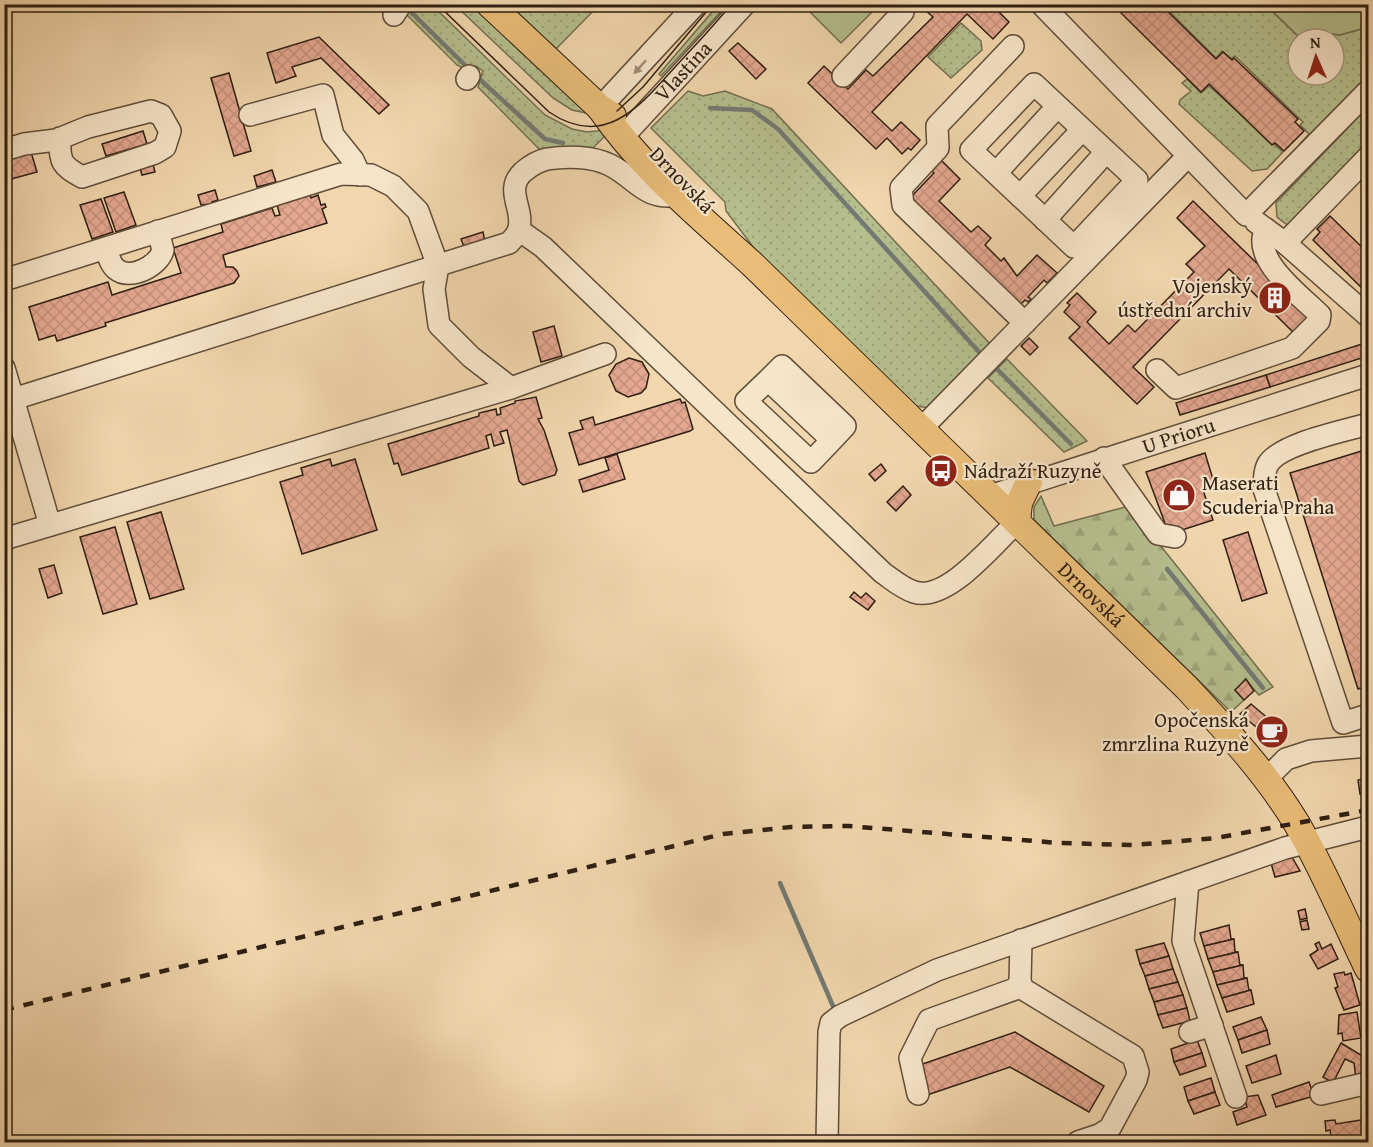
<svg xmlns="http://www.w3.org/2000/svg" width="1373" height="1147" viewBox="0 0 1373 1147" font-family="'Gentium Book Plus',serif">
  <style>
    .grass { fill: url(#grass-dots); stroke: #726f50; stroke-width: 1.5 }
    .forest { fill: url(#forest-firs); stroke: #726f50; stroke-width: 1.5 }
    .park { fill: #b6bf8e; stroke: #726f50; stroke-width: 1.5 }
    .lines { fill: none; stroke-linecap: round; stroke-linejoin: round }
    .stream { stroke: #737a74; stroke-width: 4.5 }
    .building { fill: url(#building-cross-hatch); stroke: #2f1f12; stroke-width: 1.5 }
    .minor-casing { stroke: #604d39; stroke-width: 24 }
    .major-casing { stroke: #2f1f12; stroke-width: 28 }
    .minor { stroke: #f7e5ca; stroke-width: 21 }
    .major { stroke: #e9bc77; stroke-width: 26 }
    .tram { stroke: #2f1f12; stroke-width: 1.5 }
    .rail { stroke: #2f1f12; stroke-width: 4.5; stroke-dasharray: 10 10; stroke-linecap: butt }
    .oneway { fill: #9d8c77 }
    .labels { text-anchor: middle; stroke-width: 4.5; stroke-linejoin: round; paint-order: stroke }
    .street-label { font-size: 21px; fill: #2f1f12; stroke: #f7e5ca }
    .poi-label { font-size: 21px; fill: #2f1f12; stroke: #f7e5ca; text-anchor: end }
  </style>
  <defs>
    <pattern id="grass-dots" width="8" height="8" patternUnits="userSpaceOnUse" patternTransform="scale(1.5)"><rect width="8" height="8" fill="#b6bf8e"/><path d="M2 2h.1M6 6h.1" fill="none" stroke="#9da479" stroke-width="1.8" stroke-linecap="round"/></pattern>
    <pattern id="forest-firs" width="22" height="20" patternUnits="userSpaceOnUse" patternTransform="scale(1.5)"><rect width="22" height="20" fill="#b6bf8e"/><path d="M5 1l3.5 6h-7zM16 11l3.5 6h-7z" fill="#9da479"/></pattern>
    <pattern id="building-cross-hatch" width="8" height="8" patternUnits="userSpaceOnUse" patternTransform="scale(1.5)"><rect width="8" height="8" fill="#e4a890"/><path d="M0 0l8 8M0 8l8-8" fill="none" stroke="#c4907b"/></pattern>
  </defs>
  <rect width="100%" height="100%" fill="#f2d7ae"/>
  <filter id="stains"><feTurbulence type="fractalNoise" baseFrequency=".00333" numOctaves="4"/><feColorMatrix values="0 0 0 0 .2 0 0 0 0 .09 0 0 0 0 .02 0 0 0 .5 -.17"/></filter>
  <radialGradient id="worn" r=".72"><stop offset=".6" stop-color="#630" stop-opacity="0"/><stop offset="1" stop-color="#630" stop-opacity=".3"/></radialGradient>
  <g class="grass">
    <path d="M409,5H432L545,115L572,129L587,132L606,130L605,136L586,155L541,151L478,87L483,71L476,66L463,68L457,65L406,14Z"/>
    <path d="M455,5H473L590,114L572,110L553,98Z"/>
    <path d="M506,5H599L556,49Z"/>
    <path d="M718,5H727L661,76L659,74L665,67Z"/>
    <path d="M1163,5H1266L1301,39H1298V75H1334V68L1340,62L1334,56V39H1317L1309,31L1340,35L1368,27V79L1303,147L1300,144L1309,134L1300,125L1303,122L1235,56L1232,59L1222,51L1216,58Z"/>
    <path d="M961,23L981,41L982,50L951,78L928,57Z"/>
    <path d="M1187,79L1201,93L1209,86L1283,152L1267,169L1252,171L1179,104L1180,100L1191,91L1182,83Z"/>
    <path d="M688,91L703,96L725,91L772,109L992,346L929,408L910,405L766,264L726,211L725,202L651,128Z"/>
    <path d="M1368,107V149L1295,225L1286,224L1277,217L1276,203Z"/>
    <path d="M1007,359L1087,441L1064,452L988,378Z"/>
  </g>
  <path class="forest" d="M1041,496L1054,526L1129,506L1273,687L1259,695L1246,680L1235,690L1244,700L1231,712L1034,520V507Z"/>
  <g class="park">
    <path d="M803,5H879L841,43Z"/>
    <path d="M1266,5H1368V27L1340,35L1310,31L1317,39H1301Z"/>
  </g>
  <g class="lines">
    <g class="stream">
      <path d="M411,12L469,69"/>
      <path d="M475,75L545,139L563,143"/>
      <path d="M710,108L752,110L778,129L980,353"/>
      <path d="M997,369L1071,444"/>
      <path d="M1167,569L1263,688"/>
      <path d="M780,883L833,1006"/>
    </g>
  </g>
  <g class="building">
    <path d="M930,4H991L1009,22L993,39L967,14L872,112L892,131L901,122L920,140L911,150L908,148L902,154L887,138L876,149L808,83L824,66L848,89L866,70L873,76L933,17L925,10Z"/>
    <path d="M1160,4L1216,59L1223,52L1232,60L1234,58L1298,119L1295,122L1304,131L1284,151L1275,143L1272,145L1209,84L1201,92L1121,13L1128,4Z"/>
    <path d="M319,37L389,105L379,114L321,58L292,67L296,76L276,83L267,53Z"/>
    <path d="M738,43L766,69L756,79L729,51Z"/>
    <path d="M229,73L251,151L234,156L211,78Z"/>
    <path d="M143,131L147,144L106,156L102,144Z"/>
    <path d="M31,152L37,172L4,181V160Z"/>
    <path d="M941,160L960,179L939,201L971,232L978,226L991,238L985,245L1001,261L1004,258L1017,276L1037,255L1057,273L1047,283L1044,280L1028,297L1031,299L1028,302L1025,300L1020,305L910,198L934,173L931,170Z"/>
    <path d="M153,164L155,172L142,175L140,168Z"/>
    <path d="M272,170L276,182L257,187L254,176Z"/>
    <path d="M215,190L218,200L212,202L213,204L201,205L198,195Z"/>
    <path d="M124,192L136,225L116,232L104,198Z"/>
    <path d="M310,194L311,198L318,195L321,205L325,204L326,207L322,209L327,223L223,255L226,267H233L237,271L239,276L234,283L105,323L106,326L57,341L55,335L39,340L29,307L108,282L112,295L181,273L173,248L223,232L221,224L272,208L275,216L280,215L277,205Z"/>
    <path d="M101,199L113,232L92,239L80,205Z"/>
    <path d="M1193,201L1314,319L1297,336L1229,269L1133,367L1154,387L1137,404L1069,338L1080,327L1064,312L1070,305L1067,303L1077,293L1096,312L1087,322L1109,344L1128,325L1135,332L1194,272L1186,264L1205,246L1177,218Z"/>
    <path d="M1330,216L1368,253V294L1313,240L1320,232L1317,229Z"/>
    <path d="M483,232L486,246L466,252L461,239Z"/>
    <path d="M554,326L562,356L541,362L533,332Z"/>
    <path d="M1029,338L1038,347L1030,355L1021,346Z"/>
    <path d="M1368,342V356L1270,387L1266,375Z"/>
    <path d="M629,358L642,362L649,374L646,388L641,393L628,397L616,391L609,375L616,364Z"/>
    <path d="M1266,375L1270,387L1180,415L1176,403Z"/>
    <path d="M536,397L542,418L538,419L544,430L557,470L555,475L523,485L519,481L507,430L500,432L504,443L494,446L491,434L486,436L489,448L402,475L398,463L394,464L388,444L479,416V413L496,409L497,415L501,414L500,408L515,403V401Z"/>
    <path d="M680,399L682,403L685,402L693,429L690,431L579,465L569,433L583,429L580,421L593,417L595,425Z"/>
    <path d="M1368,449V686L1358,689L1290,473Z"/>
    <path d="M1205,453L1215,486L1203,490L1213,520L1176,532L1166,526L1146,472Z"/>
    <path d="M617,454L625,479L583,492L579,480L609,470L605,458Z"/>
    <path d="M330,459L332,466L355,459L377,530L302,554L280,482L303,475L301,468Z"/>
    <path d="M881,464L886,471L875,481L869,474Z"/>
    <path d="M903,486L911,495L896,511L887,502Z"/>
    <path d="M161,512L184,589L150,599L127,522Z"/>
    <path d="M115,527L137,604L103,614L80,537Z"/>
    <path d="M1248,532L1267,593L1242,601L1223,540Z"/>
    <path d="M54,565L62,593L48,598L39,569Z"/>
    <path d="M854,592L861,598L866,593L875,601L868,610L850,597Z"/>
    <path d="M1246,679L1254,691L1244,700L1235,690Z"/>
    <path d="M1251,704L1270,720L1260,730L1240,714Z"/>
    <path d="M1368,778V792L1360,794L1358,780Z"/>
    <path d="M1292,857L1300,871L1275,877L1271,863Z"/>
    <path d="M1305,909L1307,918L1300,920L1298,911Z"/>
    <path d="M1307,920L1309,929L1302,930L1300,922Z"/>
    <path d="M1229,925L1231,939H1234L1204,946L1200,933Z"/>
    <path d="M1234,939L1235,952H1238L1208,959L1204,946Z"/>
    <path d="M1319,942L1322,949L1331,944L1338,959L1318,969L1310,955L1318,950L1315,944Z"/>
    <path d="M1164,943L1169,956L1140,964L1136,950Z"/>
    <path d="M1238,952L1240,965H1243L1213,972L1208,959Z"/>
    <path d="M1169,956L1173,969L1145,976L1140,964Z"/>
    <path d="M1243,965L1244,978H1247L1217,985L1213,972Z"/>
    <path d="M1173,969L1178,982L1149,989L1145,976Z"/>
    <path d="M1344,972L1345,975L1351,973L1360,1005L1344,1010L1335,988L1338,987L1334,974Z"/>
    <path d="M1247,978L1249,991L1251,990L1222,998L1217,985Z"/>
    <path d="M1178,982L1183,995L1154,1002L1149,989Z"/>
    <path d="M1251,990L1254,1004L1227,1012L1222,998Z"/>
    <path d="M1183,995L1187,1008L1158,1015L1154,1002Z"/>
    <path d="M1187,1008L1190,1021L1163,1028L1158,1015Z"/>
    <path d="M1357,1012L1361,1038L1343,1041L1342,1033L1338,1034L1339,1015Z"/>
    <path d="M1261,1017L1267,1030L1238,1040L1233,1027Z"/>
    <path d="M1267,1030L1270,1044L1242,1053L1238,1040Z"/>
    <path d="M1015,1032L1104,1086L1089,1112L1010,1067L927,1095L917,1066Z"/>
    <path d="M1197,1040L1202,1053L1174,1062L1171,1049Z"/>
    <path d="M1341,1043L1364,1057L1367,1076L1356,1079L1354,1063L1345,1059L1333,1083L1323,1077Z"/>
    <path d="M1202,1053L1206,1066L1180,1075L1174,1062Z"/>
    <path d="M1276,1055L1281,1074L1252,1083L1246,1066Z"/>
    <path d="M1211,1078L1215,1092L1188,1101L1184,1087Z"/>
    <path d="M1309,1082L1314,1096L1276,1107L1272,1095Z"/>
    <path d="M1215,1092L1220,1105L1194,1114L1188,1101Z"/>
    <path d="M1258,1095L1266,1115L1237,1125L1233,1112L1247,1107L1244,1097Z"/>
    <path d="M1368,1119V1142H1332L1330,1130L1326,1131L1325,1121L1335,1120L1336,1124Z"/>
  </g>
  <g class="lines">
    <g class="minor-casing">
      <g id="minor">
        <path d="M1041,4L1246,215L1368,91"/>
        <path d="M394,15L399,7"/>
        <path d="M1013,46L937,126L938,148L901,188L903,205L1025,323"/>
        <path d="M843,76L903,12L904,4"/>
        <path d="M467,79L469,76"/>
        <path d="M1034,84L1137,180L1074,247L971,150Z"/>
        <path d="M600,108L696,4"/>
        <path d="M250,115L323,95L333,135L353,160L360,175"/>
        <path id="s1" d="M621,139L745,4"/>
        <path d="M4,150L24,144L56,140L88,127L151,111L161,115L170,131L165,147L155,153L82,177C62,166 59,162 60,138"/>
        <path d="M996,173L1057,107"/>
        <path d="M1020,196L1082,130"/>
        <path d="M1045,220L1106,152"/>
        <path d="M1256,222L1285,243L1368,316"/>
        <path d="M519,230L543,247L883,573C893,580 902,588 914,592C947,603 994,543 1017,522"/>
        <path d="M1285,243L1368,157"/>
        <path d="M106,248C108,255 110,264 116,269C130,281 159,266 163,250L158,231"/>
        <path d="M4,280L341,174L371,175L393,186L418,211L438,266L434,289L439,325L471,357L511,388"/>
        <path d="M4,368L50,525"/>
        <path d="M1157,370L1176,388L1292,348L1319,321L1320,315C1300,295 1250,259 1266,229"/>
        <path d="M768,380L782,366L845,426L832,440L768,380L746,401L811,462L832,440"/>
        <path d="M4,402L509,243C513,239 518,234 519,228C524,208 504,190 523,172C530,166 538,161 547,159C566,156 592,156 610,165C636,178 645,201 678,195"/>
        <path d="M1368,424C1345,431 1277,444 1267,466C1264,473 1264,482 1264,489L1343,723L1368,715"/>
        <path d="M921,429L1188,156"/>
        <path d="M1104,458L1158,534L1175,537"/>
        <path id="s2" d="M990,496L1368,375"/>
        <path d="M4,539L511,388L605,354"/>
        <path d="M1266,779L1286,759L1311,751L1368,746"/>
        <path d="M1188,882L1183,941L1236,1097"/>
        <path d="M1020,982L1023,989L1133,1056L1138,1072L1136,1080L1110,1128L1099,1135L1078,1142"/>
        <path d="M1190,1032L1212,1025"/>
        <path d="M918,1094L910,1058L929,1020L1015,989L1020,982L1021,940"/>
        <path d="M1321,1094L1368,1083"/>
        <path d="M827,1142L829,1032L831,1023L840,1016L937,970L1285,848L1368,827"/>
      </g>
    </g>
    <g class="major-casing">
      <g id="major">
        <path d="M489,4L600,108L613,116"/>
        <path id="s3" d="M600,108C641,168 699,216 752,264L1187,688C1226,730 1267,774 1297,824C1324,871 1345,921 1368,969"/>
        <path d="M1017,522L1019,503L1029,482"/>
      </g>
    </g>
    <use href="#minor" class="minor"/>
    <use href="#major" class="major"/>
    <g class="tram">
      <path d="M437,4L549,112C605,150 640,106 676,66C695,46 714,25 732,4"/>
      <path d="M617,111L643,87L713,4"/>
    </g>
    <path class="rail" d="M4,1010L723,834L791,827L848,826L1059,843L1133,845L1216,838L1368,810"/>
  </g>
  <defs><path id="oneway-solid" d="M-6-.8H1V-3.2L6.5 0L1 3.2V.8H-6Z" transform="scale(1.5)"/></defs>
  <use class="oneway" href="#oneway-solid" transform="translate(640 67) rotate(132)"/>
  <defs>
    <g id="building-disc" transform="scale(1.725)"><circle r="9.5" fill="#8f2418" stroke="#f7e5ca"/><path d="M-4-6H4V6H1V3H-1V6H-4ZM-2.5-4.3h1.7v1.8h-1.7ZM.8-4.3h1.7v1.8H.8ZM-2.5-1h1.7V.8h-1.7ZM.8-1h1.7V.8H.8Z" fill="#fff"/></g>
    <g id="bus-disc" transform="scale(1.725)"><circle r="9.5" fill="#8f2418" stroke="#f7e5ca"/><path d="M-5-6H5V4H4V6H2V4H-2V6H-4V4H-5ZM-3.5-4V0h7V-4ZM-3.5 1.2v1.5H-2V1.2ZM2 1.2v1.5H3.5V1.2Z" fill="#fff"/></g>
    <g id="shop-disc" transform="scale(1.725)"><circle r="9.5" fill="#8f2418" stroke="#f7e5ca"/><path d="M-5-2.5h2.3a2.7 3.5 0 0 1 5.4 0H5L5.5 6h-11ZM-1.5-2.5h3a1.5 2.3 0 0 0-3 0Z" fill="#fff"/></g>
    <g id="cafe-disc" transform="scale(1.725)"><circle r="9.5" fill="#8f2418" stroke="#f7e5ca"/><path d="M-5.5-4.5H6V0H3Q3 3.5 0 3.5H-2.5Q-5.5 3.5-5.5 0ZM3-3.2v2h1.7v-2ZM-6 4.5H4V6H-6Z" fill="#fff"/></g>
  </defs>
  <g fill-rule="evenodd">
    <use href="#building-disc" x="1275" y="298"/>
    <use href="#bus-disc" x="941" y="471"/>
    <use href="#shop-disc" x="1179" y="495"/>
    <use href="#cafe-disc" x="1272" y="732"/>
  </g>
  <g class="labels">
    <g class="street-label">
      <text dy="7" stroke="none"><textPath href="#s1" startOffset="92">Vlastina</textPath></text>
      <text transform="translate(682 180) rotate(46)" y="7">Drnovská</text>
      <text dy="7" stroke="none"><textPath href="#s2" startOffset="198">U Prioru</textPath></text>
      <text dy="7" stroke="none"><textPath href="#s3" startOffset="692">Drnovská</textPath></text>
    </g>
    <g class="poi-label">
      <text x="1252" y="293">Vojenský<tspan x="1252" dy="24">ústřední archiv</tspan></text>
      <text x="964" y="478" text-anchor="start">Nádraží Ruzyně</text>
      <text x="1202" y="490" text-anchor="start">Maserati<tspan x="1202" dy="24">Scuderia Praha</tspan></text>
      <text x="1249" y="727">Opočenská<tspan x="1249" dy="24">zmrzlina Ruzyně</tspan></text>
    </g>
  </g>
  <rect width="1373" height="1147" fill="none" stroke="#f2d7ae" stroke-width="24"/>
  <rect x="6" y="6" width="1361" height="1135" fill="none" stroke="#2f1f12" stroke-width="3"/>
  <rect x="12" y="12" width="1349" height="1123" fill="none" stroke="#2f1f12" stroke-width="1.5"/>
  <g transform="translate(1316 57) rotate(357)"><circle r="28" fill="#f7e5ca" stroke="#a79680" stroke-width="1.5"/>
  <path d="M0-4.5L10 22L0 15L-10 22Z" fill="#8f2418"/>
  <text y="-9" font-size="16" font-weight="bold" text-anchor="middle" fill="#2f1f12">N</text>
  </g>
  <rect width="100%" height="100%" filter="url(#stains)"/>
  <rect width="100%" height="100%" fill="url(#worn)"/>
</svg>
